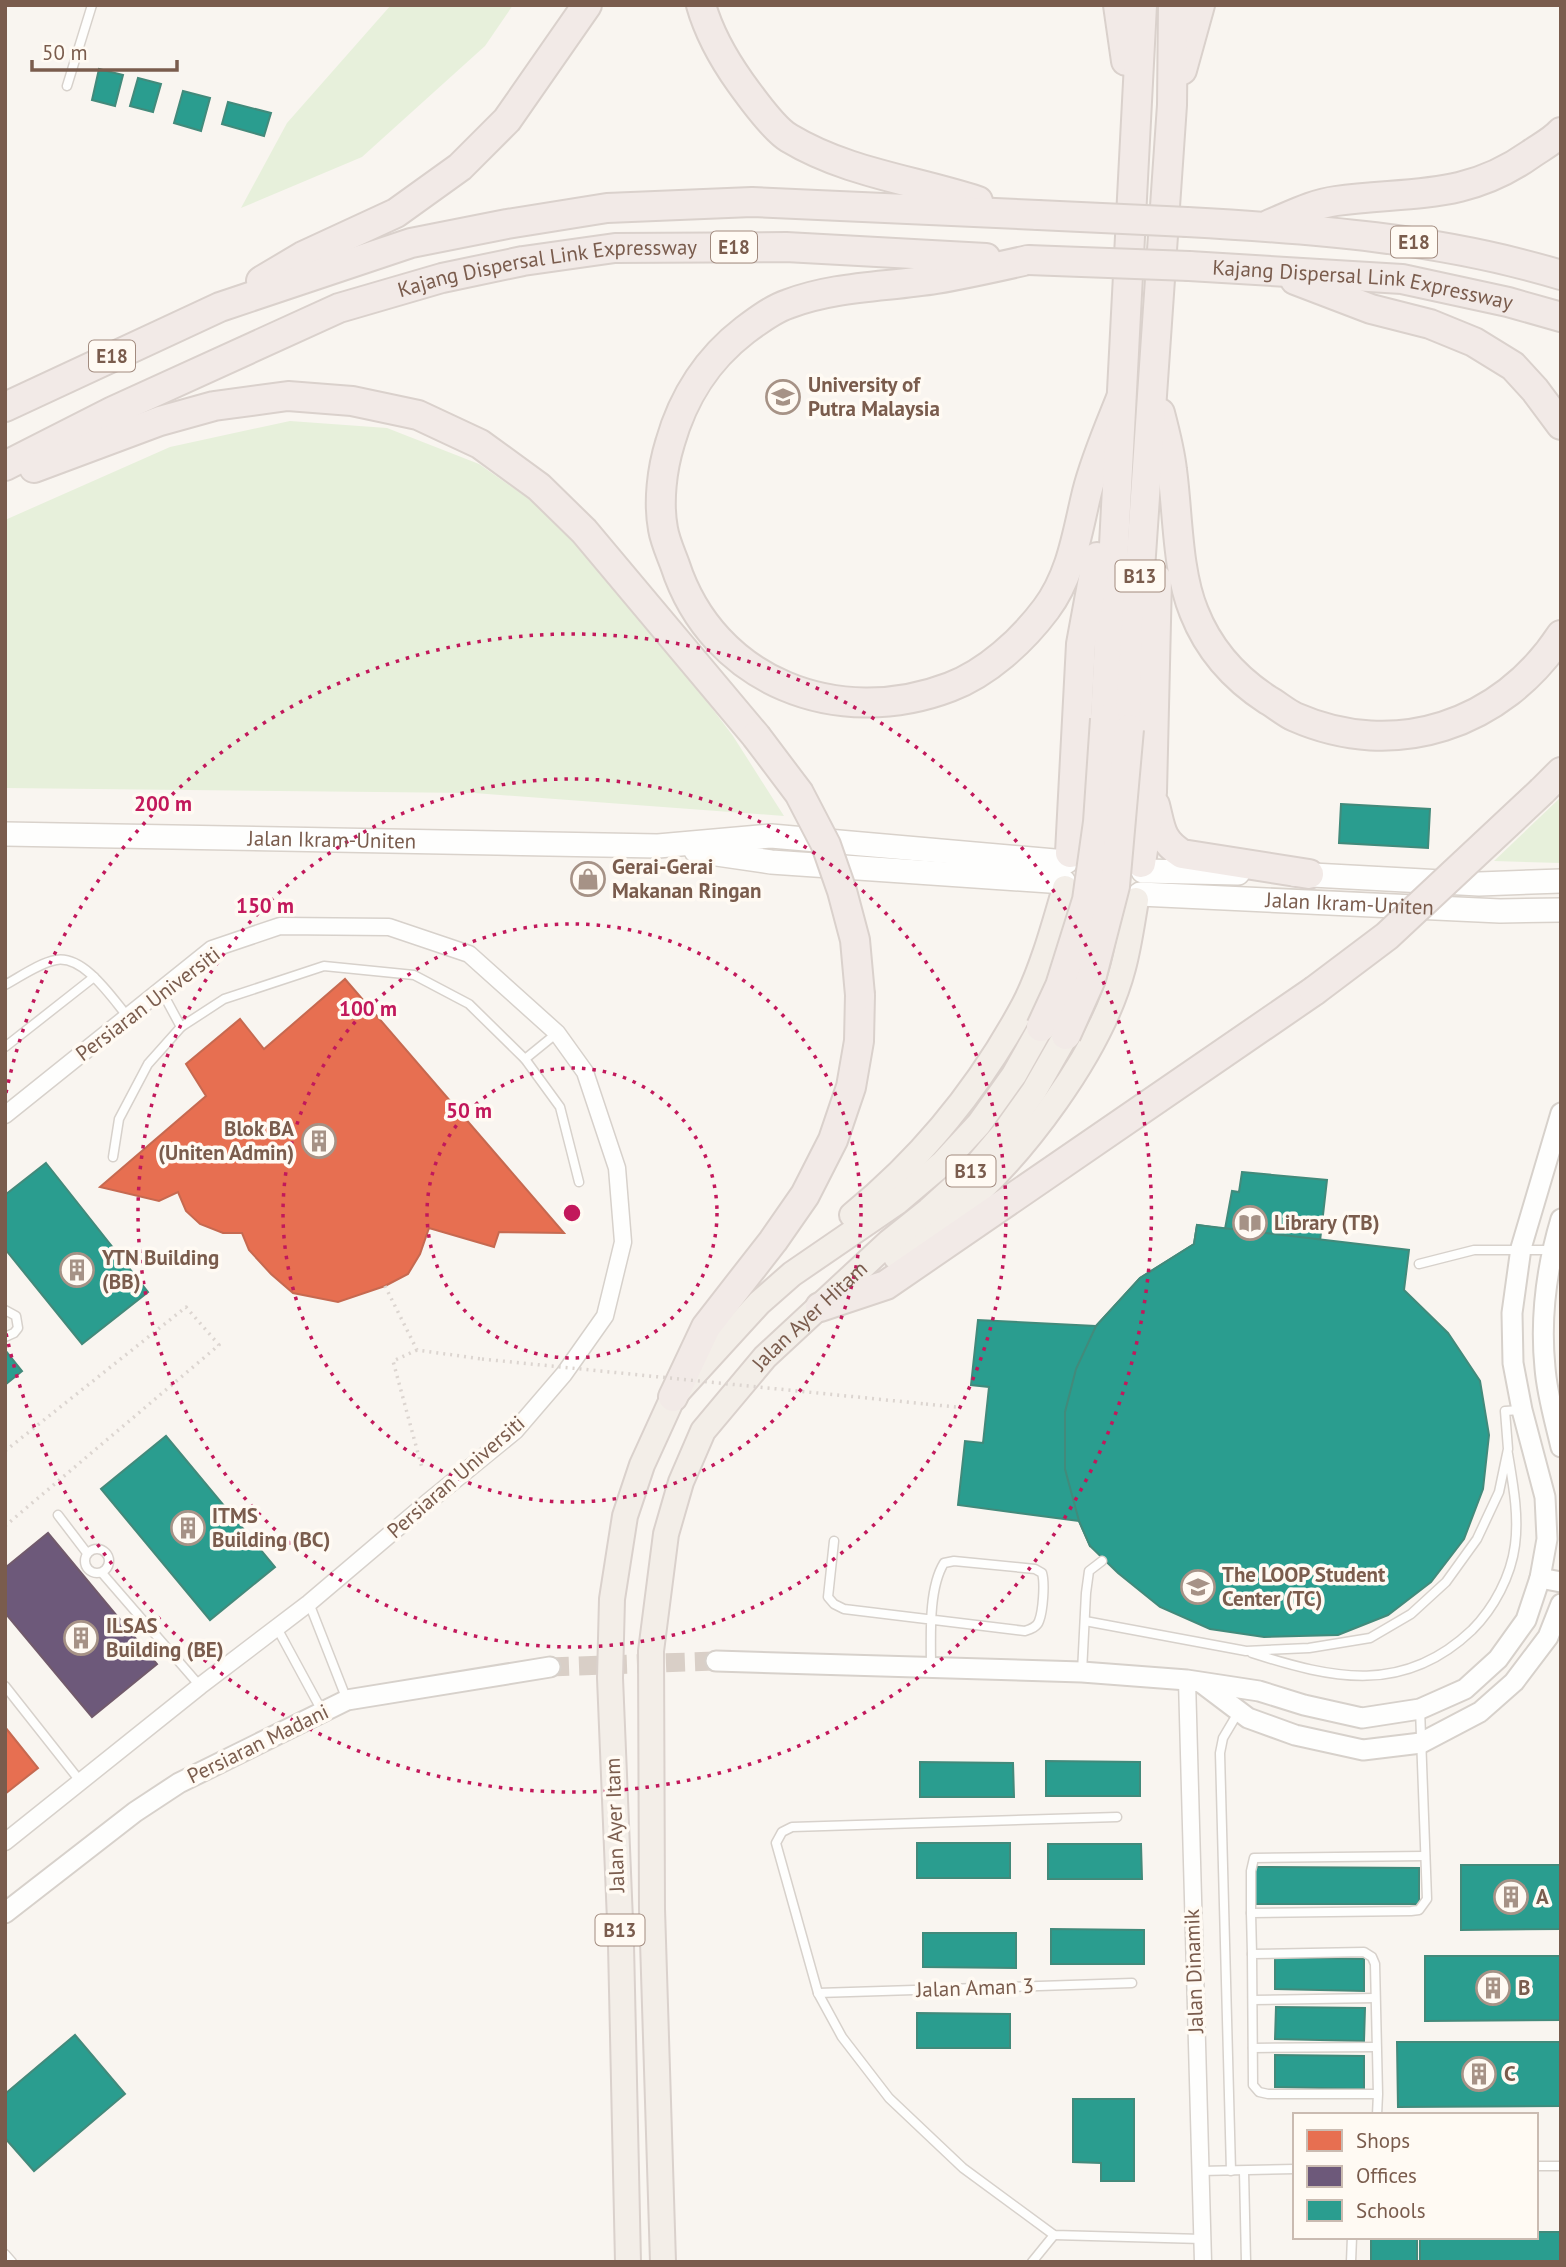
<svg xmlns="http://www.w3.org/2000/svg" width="1566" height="2267" viewBox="0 0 1566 2267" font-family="'PT Sans',sans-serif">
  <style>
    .green { fill: #e7f0db }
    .shops { fill: #e76f51; stroke: #c66950; stroke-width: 2 }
    .offices { fill: #6d597a; stroke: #715a6c; stroke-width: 2 }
    .schools { fill: #2a9d8f; stroke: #428a7b; stroke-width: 2 }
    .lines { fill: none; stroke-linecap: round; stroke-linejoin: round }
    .tertiary-tunnel { stroke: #d9cfc7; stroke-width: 19; stroke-dasharray: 19 10; stroke-linecap: butt }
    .service-casing { stroke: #d7d1cb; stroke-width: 11 }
    .minor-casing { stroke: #d7d1cb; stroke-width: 19 }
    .tertiary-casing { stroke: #d7d1cb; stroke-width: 23 }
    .secondary-casing { stroke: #d9d2cb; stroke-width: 26 }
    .primary-casing { stroke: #dad1cc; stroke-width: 28 }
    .motorway-casing { stroke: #dad1cc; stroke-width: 32 }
    .path { stroke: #dcd5d0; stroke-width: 3.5; stroke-dasharray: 2 5; stroke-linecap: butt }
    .service { stroke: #fefefd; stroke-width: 8 }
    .minor { stroke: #fefefd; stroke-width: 16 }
    .tertiary { stroke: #fefefd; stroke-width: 19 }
    .secondary { stroke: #fefefd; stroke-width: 23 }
    .primary { stroke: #f3eee8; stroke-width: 24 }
    .motorway { stroke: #f2eae7; stroke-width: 28 }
    .motorway-bridge-casing { stroke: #dad1cc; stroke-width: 32; stroke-linecap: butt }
    .path-bridge { stroke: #dcd5d0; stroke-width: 3.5; stroke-dasharray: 2 5; stroke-linecap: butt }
    .motorway-bridge { stroke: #f2eae7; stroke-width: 28 }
    .ring { fill: none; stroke: #c2185b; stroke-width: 3.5; stroke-dasharray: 3.5 7 }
    .labels { text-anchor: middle; stroke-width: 7; stroke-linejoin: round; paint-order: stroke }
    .shield { fill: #fffaf3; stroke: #a28b7f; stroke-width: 2 }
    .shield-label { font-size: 19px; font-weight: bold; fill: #7a5c4d }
    .street-label { font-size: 21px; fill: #7a5c4d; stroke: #fffaf3 }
    .poi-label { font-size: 21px; font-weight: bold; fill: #7a5c4d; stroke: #fffaf3; text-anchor: start }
    .centre { fill: #c2185b; stroke: #fffaf3; stroke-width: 3.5 }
    .ring-label { font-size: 21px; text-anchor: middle; font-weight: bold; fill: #c2185b; stroke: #fffaf3; stroke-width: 7; stroke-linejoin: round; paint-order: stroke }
  </style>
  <rect width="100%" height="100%" fill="#f9f5f0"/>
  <g class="green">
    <path d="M391,5H513L485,46L362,157L241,208L287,123Z"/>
    <path d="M290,421L387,428L479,464L549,513L636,608L733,736L784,816L474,793L5,788V520L170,447Z"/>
    <path d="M1561,797V863L1494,861Z"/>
  </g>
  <g class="shops">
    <path d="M345,979L564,1233L499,1232L494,1247L429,1228L420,1254L408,1274L385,1286L338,1302L293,1293L271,1274L249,1250L242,1233H223L200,1224L186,1211L178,1192L159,1201L100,1187L206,1096L186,1064L240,1019L264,1049Z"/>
    <path d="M5,1727L38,1768L5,1794Z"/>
  </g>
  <path class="offices" d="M48,1533L157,1664L92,1717L5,1613V1568Z"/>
  <g class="schools">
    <path d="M99,69L123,75L115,106L92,100Z"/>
    <path d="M138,78L161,84L153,112L130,106Z"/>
    <path d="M183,91L210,98L201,131L174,123Z"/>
    <path d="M228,102L271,113L264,136L222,124Z"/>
    <path d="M1341,804L1430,809L1428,848L1339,843Z"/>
    <path d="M46,1163L148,1292L82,1344L5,1249V1195Z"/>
    <path d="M1242,1172L1327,1180L1308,1346L1278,1344L1277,1366L1264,1374L1258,1391L1242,1400L1228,1399L1215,1410L1191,1406L1190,1416L1157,1412L1158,1406L1136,1402L1131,1458L1146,1462L1149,1487L1157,1516L1090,1546L1079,1521L958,1505L965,1441L983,1443L989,1387L971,1385L978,1320L1096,1326L1140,1278L1194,1244L1197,1225L1225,1229L1232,1191L1239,1192Z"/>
    <path d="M1197,1225L1409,1250L1404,1290L1448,1333L1480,1381L1489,1435L1483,1489L1464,1539L1431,1582L1388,1615L1338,1635L1264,1637L1210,1629L1160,1607L1118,1573L1090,1546L1079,1521L1065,1469V1412L1076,1369L1096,1326L1140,1278L1194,1244Z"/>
    <path d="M5,1350L22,1371L5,1385Z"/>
    <path d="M166,1436L275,1567L210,1620L101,1489Z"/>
    <path d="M1046,1761L1140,1762V1796H1046Z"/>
    <path d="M920,1762L1013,1763L1014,1797H920Z"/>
    <rect x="917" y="1843" width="93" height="35"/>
    <path d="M1048,1844H1141L1142,1879H1048Z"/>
    <path d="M1461,1865H1561V1929L1461,1930Z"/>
    <path d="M1254,1867L1419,1868V1904H1254Z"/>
    <path d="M1051,1929L1144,1930V1964H1051Z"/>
    <path d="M923,1933H1016V1968L923,1967Z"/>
    <path d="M1425,1956H1561V2020L1425,2021Z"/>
    <path d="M1275,1957L1364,1959V1991L1275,1989Z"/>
    <path d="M1276,2007L1365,2008L1364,2041L1275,2039Z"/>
    <path d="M917,2013L1010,2014V2048H917Z"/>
    <path d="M75,2035L125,2094L34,2171L5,2138V2094Z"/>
    <path d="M1397,2042H1561V2106L1398,2107Z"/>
    <path d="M1275,2055L1364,2056V2089L1275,2087Z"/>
    <path d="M1073,2099H1134V2181H1101V2163L1073,2162Z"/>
    <path d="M1536,2232H1561V2262H1420V2237H1536Z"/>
    <rect x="1371" y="2237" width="46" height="25"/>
  </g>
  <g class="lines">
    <path class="tertiary-tunnel" d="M550,1667L716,1661"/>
    <g class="service-casing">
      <g id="service">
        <path d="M67,86L92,5"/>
        <path d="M5,985C20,977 39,963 56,960C84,955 112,998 128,1017"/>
        <path d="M161,990L181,1027L224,999L324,966L414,975L469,1004L525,1059L560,1107L579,1182"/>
        <path d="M5,1047L94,977"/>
        <path d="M525,1059L557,1033"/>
        <path d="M113,1157L119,1119L148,1064L181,1027"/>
        <path d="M1419,1264L1474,1250H1551"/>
        <path d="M5,1310L16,1316L18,1328L14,1333L5,1337"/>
        <path d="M58,1515L87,1553"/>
        <path d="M834,1541L828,1597L834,1604L844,1609L1025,1631C1031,1629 1037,1627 1039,1621C1043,1611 1045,1583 1042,1573L1035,1569L954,1561L944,1563C928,1589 931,1637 931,1667"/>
        <circle cx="97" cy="1561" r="12"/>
        <path d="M102,1573L200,1686"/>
        <path d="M309,1603L347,1700"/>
        <path d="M1085,1621L1246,1651L1309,1648L1370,1638L1411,1614L1446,1582L1477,1539L1499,1492L1508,1449L1505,1411L1520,1410"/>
        <path d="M277,1628L322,1711"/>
        <path d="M1252,1653C1333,1679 1404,1695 1472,1630C1494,1608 1511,1576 1515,1545C1519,1515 1513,1484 1508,1454"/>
        <path d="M1082,1672L1086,1593L1089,1571L1102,1561"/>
        <path d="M5,1686L80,1781"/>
        <path d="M1117,1817L792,1827L782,1832L776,1843L818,1993L842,2037L889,2098L963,2168L1054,2235L1202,2239"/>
        <path d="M1251,1913V1871L1254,1858L1425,1856"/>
        <path d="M1252,1954L1251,1913L1411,1911L1419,1910L1427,1899L1420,1709"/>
        <path d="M818,1993L1132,1983"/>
        <path d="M1253,2000L1375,1998"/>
        <path d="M1253,2048L1376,2047"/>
        <path d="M1377,2115L1378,2094L1375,1964L1372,1957L1364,1952L1252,1954L1253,2085L1259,2092L1268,2094H1378"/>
        <path d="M1536,2166H1561"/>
        <path d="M1200,2171L1295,2169"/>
        <path d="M1231,2171L1220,1753L1223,1738L1239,1711"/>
        <path d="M1244,2171L1246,2262"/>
        <path d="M5,2254L12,2262"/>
        <path d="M1032,2262L1054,2235"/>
        <path d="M1351,2262L1352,2237"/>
      </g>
    </g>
    <g class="minor-casing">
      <g id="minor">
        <path d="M5,1115L212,949L280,926L389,927L469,954L557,1033L585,1072L617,1168L623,1242L605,1316L564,1374L515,1431L428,1502L309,1603L200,1686L5,1842"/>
        <path d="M1187,1680L1203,2262"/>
      </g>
    </g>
    <g class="tertiary-casing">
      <g id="tertiary">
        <path d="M1561,1219C1547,1266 1540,1318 1545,1368C1547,1394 1555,1421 1561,1447"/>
        <path d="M1540,1578L1561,1582"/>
        <path d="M716,1661L1082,1672L1187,1680L1259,1691L1304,1705L1362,1718L1420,1709L1465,1689L1498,1659L1526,1620L1540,1578L1547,1539L1545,1497L1522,1410L1513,1363L1512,1313L1521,1248L1561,1113"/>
        <path d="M1203,1684L1248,1718L1295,1735L1363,1750L1421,1743L1480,1712L1514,1682L1548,1637L1561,1604"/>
        <path d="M5,1913L135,1812L179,1783L347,1700L550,1667"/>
      </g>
    </g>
    <g class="secondary-casing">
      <g id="secondary">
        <path id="s1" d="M5,834L658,846L771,836L1066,862"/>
        <path d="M696,851L771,862L1064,882"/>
        <path d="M1143,871L1238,873"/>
        <path d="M1294,874L1479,884L1561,881"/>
        <path id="s2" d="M1140,894L1500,911L1561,910"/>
      </g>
    </g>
    <g class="primary-casing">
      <g id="primary">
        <path d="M852,1215C922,1158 981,1085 1024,1005C1042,970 1054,926 1065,888"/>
        <path d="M896,1257C916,1243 937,1228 956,1212C1022,1157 1101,1052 1123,968C1129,946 1132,923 1136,900"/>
        <path d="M628,2262L621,1945L610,1678L612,1599L625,1516L642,1465L673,1397L759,1303L792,1274L897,1202L943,1163L979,1124L1014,1075L1041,1027"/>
        <path id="s3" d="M663,2262L652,1909L651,1651L666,1534L681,1482L703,1431L765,1357L889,1242L929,1210L971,1172L1004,1133L1034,1091L1066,1035"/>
      </g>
    </g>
    <g class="motorway-casing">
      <g id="motorway">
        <path d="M701,5C709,33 723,58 740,82C750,96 775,130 789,138C847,173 914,180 978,201"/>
        <path d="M1118,5L1126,61"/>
        <path d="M1182,70L1200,5"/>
        <path d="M1187,222C1313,229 1439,238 1561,275"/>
        <path d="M1270,224C1292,215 1313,204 1336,201C1410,191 1465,201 1531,154C1541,147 1553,141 1561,132"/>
        <path d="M1028,260C997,267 966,274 936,279C887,287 834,286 788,304C773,309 757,321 745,330C706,360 683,397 670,443C662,469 658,502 663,529C665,541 671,554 675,565C713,682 838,730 950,687C987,673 1022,641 1046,609C1072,574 1077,533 1087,492C1095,460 1109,428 1121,398"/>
        <path id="s4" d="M1189,266L1402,279L1508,302L1561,317"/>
        <path d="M1295,280L1371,309L1430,324L1474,342L1513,366L1535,390L1561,425"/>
        <path d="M261,281L303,256L396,213L460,167L507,120L587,5"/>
        <path d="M5,407L220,307L411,243L507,224L607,208L752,202L1038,215"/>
        <path d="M1160,413C1165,432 1170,451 1172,470C1178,514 1177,571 1194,612C1209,650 1234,678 1268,700C1277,705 1286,713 1295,717C1395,761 1502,725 1561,635"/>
        <path id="s5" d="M5,466L113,411L339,308L442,278L523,261L615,248L786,247L986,258"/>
        <path d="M34,468L160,421L214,406L288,396L352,401L418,415L480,444L539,487L584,531L756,736"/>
        <path d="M1105,719L1142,5"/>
        <path d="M1129,729L1172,105L1173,5"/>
        <path d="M1542,791L1561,772"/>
        <path d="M1155,805C1161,828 1160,840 1182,854L1309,874"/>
        <path d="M1070,853L1081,644L1097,557"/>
        <path d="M1141,863L1152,792L1157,579"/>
        <path d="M820,1307L886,1285L1314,991"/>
        <path d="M673,1397L706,1327L773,1241L805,1195L833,1140L851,1087L859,1041L860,995"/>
      </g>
    </g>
    <g class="path">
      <path d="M385,1286L417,1350L482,1359"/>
      <path d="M417,1350L393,1361L422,1468"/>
      <path d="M926,1404L956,1407"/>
      <path d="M5,1451L186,1307L219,1345L5,1526"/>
    </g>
    <use href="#service" class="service"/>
    <use href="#minor" class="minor"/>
    <use href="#tertiary" class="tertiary"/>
    <use href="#secondary" class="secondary"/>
    <use href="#primary" class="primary"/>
    <use href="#motorway" class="motorway"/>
    <g class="motorway-bridge-casing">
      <g id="motorway-bridge">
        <path d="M1038,215L1187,222"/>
        <path d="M1028,260L1189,266"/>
        <path d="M756,736L799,793L826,845L842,891L855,940L860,995"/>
        <path d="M1314,991L1387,936L1542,791"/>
        <path d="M1041,1027L1060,986L1087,900L1098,822L1105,719"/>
        <path d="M1066,1035L1091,979L1115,886L1129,729"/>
      </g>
    </g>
    <path class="path-bridge" d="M482,1359L926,1404"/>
    <use href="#motorway-bridge" class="motorway-bridge"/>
  </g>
  <g class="ring">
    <circle cx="572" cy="1213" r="145"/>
    <circle cx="572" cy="1213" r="289"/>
    <circle cx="572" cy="1213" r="434"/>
    <path d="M6 1093A579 579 0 1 1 6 1333"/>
  </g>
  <defs>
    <g id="university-ring" transform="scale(1.75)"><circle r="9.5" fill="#fffaf3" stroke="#a69286" stroke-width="1.5"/><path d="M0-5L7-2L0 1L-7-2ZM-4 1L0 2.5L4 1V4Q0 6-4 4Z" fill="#a69286"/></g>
    <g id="shop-ring" transform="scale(1.75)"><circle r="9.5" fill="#fffaf3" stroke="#a69286" stroke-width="1.5"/><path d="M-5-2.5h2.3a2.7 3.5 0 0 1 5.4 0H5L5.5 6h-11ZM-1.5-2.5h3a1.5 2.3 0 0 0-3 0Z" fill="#a69286"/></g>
    <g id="building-ring" transform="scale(1.75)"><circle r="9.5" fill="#fffaf3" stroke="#a69286" stroke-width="1.5"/><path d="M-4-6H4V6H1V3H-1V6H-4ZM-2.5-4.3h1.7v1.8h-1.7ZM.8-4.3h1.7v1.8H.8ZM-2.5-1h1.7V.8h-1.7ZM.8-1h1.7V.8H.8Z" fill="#a69286"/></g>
    <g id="library-ring" transform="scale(1.75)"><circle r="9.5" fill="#fffaf3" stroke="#a69286" stroke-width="1.5"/><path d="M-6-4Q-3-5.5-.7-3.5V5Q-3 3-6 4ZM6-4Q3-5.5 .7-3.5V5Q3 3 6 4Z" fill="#a69286"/></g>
  </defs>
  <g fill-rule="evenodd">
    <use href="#university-ring" x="783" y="397"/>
    <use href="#shop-ring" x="588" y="879"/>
    <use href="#building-ring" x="319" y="1141"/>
    <use href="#library-ring" x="1250" y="1223"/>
    <use href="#building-ring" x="77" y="1270"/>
    <use href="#building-ring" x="188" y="1528"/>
    <use href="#university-ring" x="1198" y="1587"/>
    <use href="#building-ring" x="81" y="1638"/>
    <use href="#building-ring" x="1511" y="1897"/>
    <use href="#building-ring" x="1493" y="1988"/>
    <use href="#building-ring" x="1479" y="2074"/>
  </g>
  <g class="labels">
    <g class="shield">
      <rect x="1391" y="226.5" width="46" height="31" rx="5"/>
      <rect x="711" y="231.5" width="46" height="31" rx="5"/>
      <rect x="89" y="340.5" width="46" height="31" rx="5"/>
      <rect x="1115.5" y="560.5" width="49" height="31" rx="5"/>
      <rect x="946.5" y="1155.5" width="49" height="31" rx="5"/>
      <rect x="595.5" y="1914.5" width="49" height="31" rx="5"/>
    </g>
    <g class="shield-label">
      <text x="1414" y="249">E18</text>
      <text x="734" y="254">E18</text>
      <text x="112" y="363">E18</text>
      <text x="1140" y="583">B13</text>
      <text x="971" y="1178">B13</text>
      <text x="620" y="1937">B13</text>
    </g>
    <g class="street-label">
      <text dy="7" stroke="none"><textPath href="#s5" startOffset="583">Kajang Dispersal Link Expressway</textPath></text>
      <text dy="7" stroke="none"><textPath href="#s4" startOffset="175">Kajang Dispersal Link Expressway</textPath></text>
      <text dy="7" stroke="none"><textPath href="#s1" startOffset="327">Jalan Ikram-Uniten</textPath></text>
      <text dy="7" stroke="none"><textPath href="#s2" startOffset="210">Jalan Ikram-Uniten</textPath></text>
      <text transform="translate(148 1004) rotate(-37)" y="7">Persiaran Universiti</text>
      <text dy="7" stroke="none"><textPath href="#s3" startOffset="996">Jalan Ayer Hitam</textPath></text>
      <text transform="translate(456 1477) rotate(-41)" y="7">Persiaran Universiti</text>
      <text transform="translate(258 1744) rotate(-26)" y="7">Persiaran Madani</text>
      <text transform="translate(615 1825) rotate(-92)" y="7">Jalan Ayer Itam</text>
      <text transform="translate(1194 1971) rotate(-92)" y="7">Jalan Dinamik</text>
      <text transform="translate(975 1988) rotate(-2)" y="7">Jalan Aman 3</text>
    </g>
    <g class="poi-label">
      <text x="808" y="392">University of<tspan x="808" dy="24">Putra Malaysia</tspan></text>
      <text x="612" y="874">Gerai-Gerai<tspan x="612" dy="24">Makanan Ringan</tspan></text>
      <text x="294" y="1136" text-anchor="end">Blok BA<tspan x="294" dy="24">(Uniten Admin)</tspan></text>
      <text x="1274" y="1230">Library (TB)</text>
      <text x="102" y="1265">YTN Building<tspan x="102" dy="24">(BB)</tspan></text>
      <text x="212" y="1523">ITMS<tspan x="212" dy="24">Building (BC)</tspan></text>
      <text x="1222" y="1582">The LOOP Student<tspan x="1222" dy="24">Center (TC)</tspan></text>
      <text x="106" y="1633">ILSAS<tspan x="106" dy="24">Building (BE)</tspan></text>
      <text x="1536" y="1904">A</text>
      <text x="1518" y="1995">B</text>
      <text x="1504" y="2081">C</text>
    </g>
  </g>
  <circle cx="572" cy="1213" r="10" class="centre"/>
  <g class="ring-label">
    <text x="163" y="811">200 m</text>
    <text x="265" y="913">150 m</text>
    <text x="368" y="1016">100 m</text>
    <text x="469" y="1118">50 m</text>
  </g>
  <rect width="1566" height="2267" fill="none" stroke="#7a5c4d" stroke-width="14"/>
  <rect x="1293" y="2113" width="245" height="126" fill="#fffaf3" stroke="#cabbb1" stroke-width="2"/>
  <rect x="1307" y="2130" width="35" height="21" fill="#e76f51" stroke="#cabbb1" stroke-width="2"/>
  <text x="1356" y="2148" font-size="21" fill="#7a5c4d">Shops</text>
  <rect x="1307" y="2166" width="35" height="21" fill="#6d597a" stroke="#cabbb1" stroke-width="2"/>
  <text x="1356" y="2183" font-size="21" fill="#7a5c4d">Offices</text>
  <rect x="1307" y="2200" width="35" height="21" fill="#2a9d8f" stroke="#cabbb1" stroke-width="2"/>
  <text x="1356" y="2218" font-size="21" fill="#7a5c4d">Schools</text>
  <path d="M32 60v10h145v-10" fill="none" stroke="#7a5c4d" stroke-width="3.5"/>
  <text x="42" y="60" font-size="21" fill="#7a5c4d" stroke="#fffaf3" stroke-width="5" paint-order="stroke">50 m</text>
</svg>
